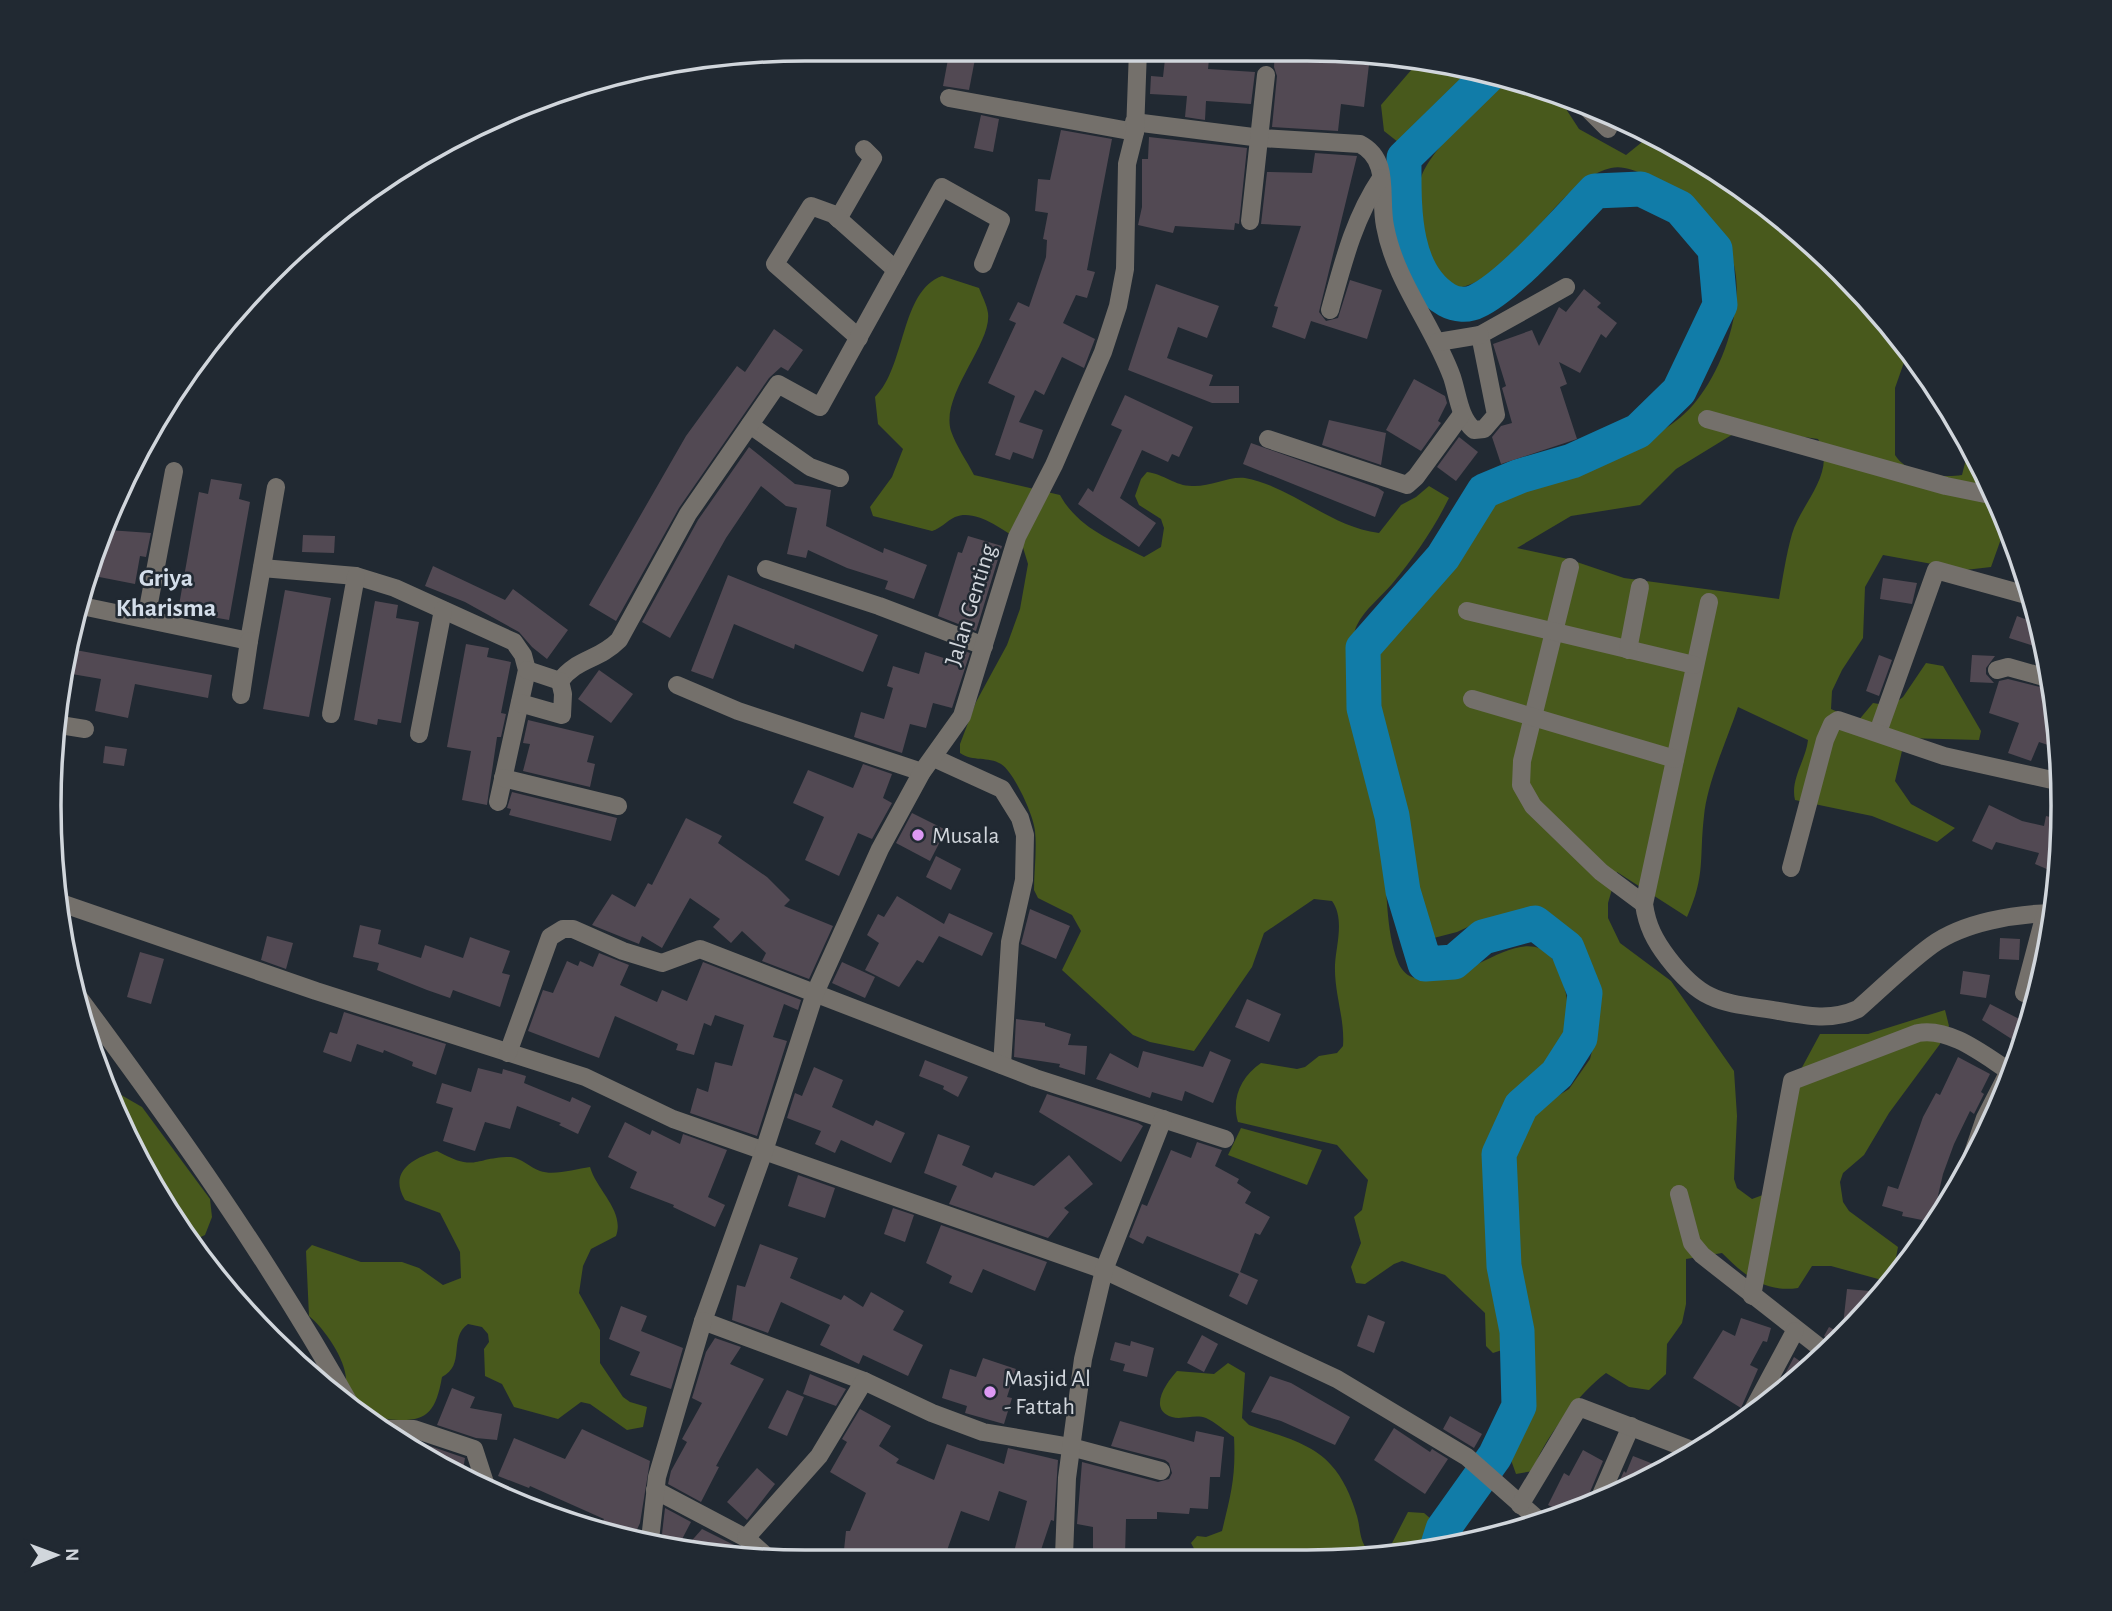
<svg xmlns="http://www.w3.org/2000/svg" width="2112" height="1611" viewBox="0 0 2112 1611" font-family="'Alegreya Sans',sans-serif">
  <style>
    .green { fill: #48591c; fill-rule: evenodd }
    .lines { fill: none; stroke-linecap: round; stroke-linejoin: round }
    .river { stroke: #117ca8; stroke-width: 35 }
    .building { fill: #524953 }
    .minor { stroke: #74706b; stroke-width: 18 }
    .poi-dot { fill: #dd99f4; stroke: #212932; stroke-width: 2.5 }
    .labels { text-anchor: middle; stroke-width: 5; stroke-linejoin: round; paint-order: stroke }
    .street-label { font-size: 24px; fill: #d1d6dc; stroke: #212932 }
    .poi-label { font-size: 24px; fill: #d1d6dc; stroke: #212932; text-anchor: start }
    .neighbourhood-label { font-size: 26px; font-weight: bold; fill: #d4deea; stroke: #212932 }
    .rim { fill: none; stroke: #d1d6dc; stroke-width: 3.5 }
  </style>
  <rect width="100%" height="100%" fill="#212932"/>
  <g class="green">
    <path d="M1419,61L1474,70C1455,100 1426,120 1398,142L1384,131L1381,105Z"/>
    <path d="M1508,77L1557,95L1579,129L1626,155L1652,134L1767,205L1842,271L1908,351L1895,388V455C1907,475 1942,478 1962,475L1969,447L2007,522L1991,567L1965,570L1883,555L1865,587L1863,638L1842,670L1832,691L1831,709L1858,721L1873,703L1891,706L1903,697L1926,663L1943,666L1981,731L1979,740L1905,738L1895,781L1911,804L1955,828L1937,842L1872,816L1795,800C1790,779 1806,760 1808,740L1738,707C1727,740 1707,783 1704,816C1699,859 1706,874 1687,917L1617,872L1608,903V918L1620,943L1671,981L1734,1071L1737,1116L1734,1179L1737,1188L1752,1199L1779,1189L1799,1073L1820,1034H1868L1945,1010L1949,1026L1940,1044L1889,1113L1864,1155L1843,1173L1840,1182L1843,1202L1849,1211L1898,1247L1892,1279L1889,1282L1831,1266H1812L1798,1288C1765,1293 1744,1275 1722,1253L1686,1259V1304L1682,1323L1667,1344L1666,1374L1649,1390L1629,1387L1606,1373C1581,1391 1541,1442 1533,1471L1516,1474L1511,1460L1525,1412L1530,1379L1515,1243L1511,1153L1522,1118L1569,1089L1590,1059L1599,1024L1595,971L1570,936L1521,913L1485,919L1457,932L1426,940L1421,933L1400,812C1387,785 1365,672 1380,646C1400,612 1432,590 1456,560C1468,545 1471,519 1485,506C1489,502 1499,499 1504,496C1515,491 1527,483 1539,480C1555,476 1573,477 1588,472C1600,468 1610,458 1621,452C1649,438 1677,426 1697,400C1726,364 1752,289 1726,245C1714,224 1689,207 1670,192C1657,181 1629,163 1611,168C1554,182 1521,275 1458,288C1429,267 1428,261 1423,226C1421,211 1417,193 1421,178C1430,149 1485,99 1508,77ZM1743,428L1818,439C1838,472 1801,503 1792,534C1786,555 1783,577 1779,599L1624,578L1568,559L1517,548L1571,516L1640,505L1676,469Z"/>
    <path d="M942,276L979,288C982,296 987,305 988,313C992,344 940,395 951,431C956,446 967,461 974,475L1060,495C1078,528 1113,541 1144,557L1161,547L1164,528L1161,519L1139,505L1135,496L1141,479L1147,472C1164,474 1175,486 1192,486C1210,487 1229,476 1245,478C1293,487 1330,527 1379,533L1401,505L1416,497L1429,486L1449,498C1433,530 1415,556 1392,584C1382,596 1364,610 1357,625C1353,632 1354,644 1353,652C1344,722 1373,787 1383,855C1388,890 1385,929 1398,962C1400,968 1406,975 1412,977C1465,1000 1544,885 1566,994C1578,1055 1514,1086 1497,1136C1476,1198 1495,1278 1510,1339L1508,1348L1493,1353L1486,1346L1485,1313L1445,1275L1402,1261L1394,1264L1365,1284L1356,1283L1351,1267L1361,1243L1354,1217L1362,1210L1368,1180L1337,1145L1238,1122C1231,1098 1241,1077 1261,1063L1297,1069L1305,1067L1319,1056L1337,1053L1343,1046C1345,1018 1334,993 1335,965C1336,945 1345,919 1332,901L1314,899L1264,933L1252,967L1194,1051L1150,1042L1133,1035L1062,970L1081,931L1072,915L1038,898L1034,890C1034,871 1037,850 1035,831C1034,816 1014,772 1001,764C988,756 973,762 960,753V744L976,702L1007,645L1020,609L1028,564L1021,541C1004,531 976,508 955,517C946,521 942,528 932,531L873,516L870,507L892,477L903,449L878,424L875,397C906,367 900,291 942,276Z"/>
    <path d="M109,1088L142,1107L210,1199L212,1217L205,1235L190,1242L176,1225Z"/>
    <path d="M1241,1128L1322,1150L1307,1185L1228,1155Z"/>
    <path d="M437,1151C477,1173 473,1157 511,1157C521,1158 531,1168 540,1171C554,1176 575,1169 590,1167C597,1191 625,1211 616,1236L591,1249L583,1266L579,1293L600,1330V1363L623,1397L630,1402L647,1407L643,1427L627,1430L590,1404L581,1402L558,1419L514,1407L502,1384L485,1376L484,1349L489,1342L488,1334L482,1327L468,1324C448,1338 466,1365 442,1377C435,1417 424,1423 385,1419L380,1430L340,1397C342,1392 345,1386 346,1381C347,1361 324,1328 309,1316L306,1251L312,1245L361,1262H402L419,1268L443,1285L461,1278L460,1252L440,1213L405,1200C388,1172 413,1158 437,1151Z"/>
    <path d="M1228,1363L1245,1373L1242,1418L1249,1425C1276,1435 1311,1442 1331,1465C1343,1478 1351,1496 1356,1513C1362,1530 1357,1544 1375,1556H1198L1191,1543L1197,1536L1206,1537L1222,1531C1231,1494 1236,1477 1234,1437C1225,1431 1215,1422 1206,1418C1195,1414 1182,1420 1172,1417C1147,1409 1167,1382 1177,1371L1214,1374Z"/>
    <path d="M1408,1512L1424,1513L1431,1519L1433,1538C1417,1559 1402,1556 1378,1556L1390,1547Z"/>
  </g>
  <g class="lines">
    <path class="river" d="M1437,1548L1443,1529L1495,1456L1519,1406L1517,1331L1504,1266L1499,1154L1521,1106L1557,1074L1580,1038L1585,993L1567,948L1535,923L1483,937L1454,962L1425,964L1403,891L1392,816L1364,708L1363,648L1443,557L1484,491L1520,476L1572,461L1638,431L1679,391L1720,305L1715,249L1680,208L1641,189L1595,191C1567,220 1511,285 1477,301C1468,306 1456,305 1447,300C1401,273 1404,204 1404,158L1491,73"/>
  </g>
  <g class="building">
    <path d="M1166,50H1210L1208,69L1255,72L1251,104L1206,101L1205,120L1185,117L1187,96L1150,94L1151,76L1163,77Z"/>
    <path d="M1275,50H1318L1370,56L1364,107L1341,104L1338,131L1272,127L1277,76L1274,67Z"/>
    <path d="M949,54L975,59L969,90L943,86Z"/>
    <path d="M981,115L999,119L993,152L974,148Z"/>
    <path d="M1061,130L1112,139L1087,270L1095,272L1087,298L1076,295L1063,323L1095,339L1084,368L1062,357L1044,395L1035,390L1019,422L1043,430L1033,459L1013,452L1010,460L995,455L1015,396L988,383L1016,323L1009,320L1018,302L1029,307L1046,257L1047,240L1043,239L1048,213L1035,211L1038,179L1050,180Z"/>
    <path d="M1149,137L1247,148L1239,224L1235,223L1234,230L1175,226L1173,233L1138,225L1142,207V159H1148Z"/>
    <path d="M1315,153L1357,156L1319,312L1326,321L1338,318L1350,280L1382,290L1367,339L1311,321L1305,339L1272,327L1278,307L1274,306L1301,226L1261,224L1267,172L1312,173Z"/>
    <path d="M1156,284L1219,306L1207,338L1178,327L1167,358L1213,375L1209,386H1239V403H1212L1128,370Z"/>
    <path d="M1584,289L1601,303L1597,307L1617,323L1606,338L1601,334L1580,373L1559,362L1567,384L1560,387L1577,439L1501,464L1492,437L1501,426L1512,423L1502,388L1506,386L1493,344L1532,330L1539,346L1559,307L1566,312Z"/>
    <path d="M774,329L803,350L788,371L781,367L769,378L679,508L616,621L589,605L686,436L737,366L745,372Z"/>
    <path d="M1414,379L1445,396L1447,403L1438,421L1441,423L1421,451L1386,430Z"/>
    <path d="M1125,395L1193,427L1179,457L1172,454L1168,462L1142,450L1120,498L1156,523L1139,547L1078,504L1088,488L1093,492L1122,430L1111,425Z"/>
    <path d="M1329,420L1386,433L1381,465L1322,445Z"/>
    <path d="M1459,437L1478,452L1456,481L1437,467Z"/>
    <path d="M1251,443L1378,488L1384,492L1375,517L1243,464Z"/>
    <path d="M749,447L795,484L831,490L826,526L883,553L884,548L927,565L914,599L885,589L888,581L847,568L808,550L806,558L787,554L797,508L786,506L761,486L726,538L670,638L642,622L698,520Z"/>
    <path d="M211,479L242,484L239,499L250,502L229,620L178,611L199,492L208,494Z"/>
    <path d="M108,530L151,533L146,557L140,556L135,584L89,575Z"/>
    <path d="M303,535L335,536L334,553L302,552Z"/>
    <path d="M968,536L1002,546L976,631L938,616L958,552L962,553Z"/>
    <path d="M433,566L505,600L513,589L568,630L547,659L532,647L519,632L465,602L425,586Z"/>
    <path d="M728,575L878,635L863,672L795,644L794,649L734,624L713,679L691,671Z"/>
    <path d="M1883,578L1917,583L1912,604L1880,599Z"/>
    <path d="M285,590L331,598L309,717L263,709Z"/>
    <path d="M375,601L398,605L396,618L419,622L401,723L378,719L377,725L354,720Z"/>
    <path d="M2017,616L2038,624L2046,650L2009,638Z"/>
    <path d="M466,644L489,648L487,657L511,662L501,713L506,714L501,737H497L487,805L462,800L471,751L447,747Z"/>
    <path d="M954,647L970,653L952,708L933,703L926,728L910,724L902,753L854,737L861,712L884,719L893,688L887,686L893,666L919,674L925,652L950,660Z"/>
    <path d="M70,649L212,675L208,698L135,684L128,718L95,711L101,679L66,673Z"/>
    <path d="M1879,655L1892,660L1879,696L1866,691Z"/>
    <path d="M1972,655L1995,656L1986,668V674L1994,683L1970,682Z"/>
    <path d="M599,670L633,694L611,723L578,699Z"/>
    <path d="M2008,679L2052,690L2057,748L2039,742L2031,761L2008,753L2019,723L1989,713L1999,681Z"/>
    <path d="M528,720L594,736L587,762L595,764L590,787L523,771L530,744L523,743Z"/>
    <path d="M105,746L127,749L124,766L103,763Z"/>
    <path d="M863,764L892,774L883,798L892,803L872,839L858,833L839,876L805,860L824,817L793,803L808,770L853,788Z"/>
    <path d="M512,792L617,818L611,841L509,815L511,809L507,808Z"/>
    <path d="M1989,805L2022,821L2044,826L2046,816L2062,820L2056,873L2035,864L2039,853L1996,842L1992,850L1972,841Z"/>
    <path d="M912,813L946,830L930,861L896,843Z"/>
    <path d="M686,818L722,836L718,843L767,877L790,900L784,906L833,926L809,979L762,961L766,953L742,931L731,943L713,927L720,919L690,898L662,948L642,936L639,944L592,925L612,894L635,907L648,883L652,885Z"/>
    <path d="M936,856L961,869L951,890L926,877Z"/>
    <path d="M897,896L944,924L949,913L993,933L982,956L939,936L923,963L917,960L899,987L865,970L879,943L867,935L878,914L884,917Z"/>
    <path d="M1030,909L1070,926L1056,959L1021,944Z"/>
    <path d="M360,925L381,930L378,944L421,958L425,945L463,958L470,937L510,951L502,973L510,975L500,1007L453,990L450,998L427,990L377,970L379,963L353,957Z"/>
    <path d="M267,936L293,943L286,969L261,960Z"/>
    <path d="M2000,938L2020,939L2019,960L1999,959Z"/>
    <path d="M140,952L164,959L151,1004L127,997Z"/>
    <path d="M599,953L629,965L620,985L657,1002L662,990L687,1001L703,962L801,1000L798,1010L784,1004L773,1037L787,1041L757,1136L690,1113L697,1088L708,1092L715,1062L732,1066L744,1025L715,1015L711,1026L704,1023L694,1055L676,1050L678,1044L615,1016L599,1058L528,1031L543,990L553,993L567,961L578,966L580,961L593,967Z"/>
    <path d="M842,962L875,977L865,998L832,983Z"/>
    <path d="M1963,971L1990,975L1986,998L1960,994Z"/>
    <path d="M1247,999L1281,1014L1269,1042L1235,1027Z"/>
    <path d="M1990,1004L2027,1023L2021,1045L1982,1020Z"/>
    <path d="M344,1012L446,1044L436,1075L412,1066L413,1062L384,1050L383,1053L357,1044L351,1062L323,1052L330,1032L337,1034Z"/>
    <path d="M1016,1019L1045,1023V1026L1071,1034L1068,1045L1087,1046L1085,1075L1059,1067L1060,1064L1014,1057Z"/>
    <path d="M1143,1051L1203,1067L1210,1051L1231,1060L1213,1103L1185,1091L1182,1101L1152,1092L1150,1098L1096,1079L1110,1053L1138,1068Z"/>
    <path d="M1958,1057L1990,1074L1981,1092L1984,1094L1974,1114L1970,1111L1954,1144L1943,1174L1932,1222L1902,1216L1903,1212L1882,1206L1888,1186L1898,1189L1923,1117L1936,1093L1940,1095Z"/>
    <path d="M925,1060L968,1077L958,1097L943,1089L944,1086L919,1076Z"/>
    <path d="M814,1067L843,1080L832,1107L873,1126L876,1120L905,1133L891,1163L841,1140L835,1153L815,1144L821,1131L787,1118L795,1093L802,1096Z"/>
    <path d="M478,1068L502,1074L503,1069L526,1076L524,1083L570,1102L572,1097L591,1106L578,1134L559,1125L561,1123L517,1106L510,1129L485,1122L475,1151L443,1141L453,1108L436,1103L442,1083L471,1092Z"/>
    <path d="M1047,1094L1138,1123L1143,1126L1121,1162L1039,1112Z"/>
    <path d="M625,1122L650,1135L652,1130L680,1144L683,1134L727,1150L708,1197L725,1205L715,1227L673,1207L674,1205L630,1188L637,1172L608,1157Z"/>
    <path d="M938,1134L970,1146L962,1165L992,1178L995,1172L1034,1186L1069,1155L1093,1184L1064,1208L1069,1212L1048,1238L949,1204L957,1186L924,1173Z"/>
    <path d="M1197,1142L1222,1150L1215,1166L1239,1179L1237,1183L1251,1192L1245,1203L1270,1217L1260,1235L1255,1233L1240,1272L1258,1280L1247,1305L1229,1296L1239,1274L1147,1236L1143,1244L1129,1237L1142,1204L1147,1206L1171,1150L1191,1158Z"/>
    <path d="M798,1175L835,1188L825,1218L788,1206Z"/>
    <path d="M893,1208L914,1215L905,1242L884,1234Z"/>
    <path d="M941,1225L1047,1262L1035,1291L983,1269L972,1293L949,1283L952,1276L926,1263Z"/>
    <path d="M760,1244L798,1258L790,1278L841,1300L844,1295L863,1307L871,1292L904,1311L893,1330L923,1345L908,1376L863,1355L859,1364L820,1345L830,1325L781,1302L768,1333L732,1320L737,1285L745,1287Z"/>
    <path d="M1847,1289L1881,1292L1835,1346L1824,1336L1829,1327L1842,1334Z"/>
    <path d="M621,1306L647,1316L641,1331L683,1348L671,1389L630,1375L640,1352L609,1339Z"/>
    <path d="M1368,1315L1385,1322L1374,1353L1357,1346Z"/>
    <path d="M1741,1318L1771,1328L1767,1342L1763,1341L1750,1365L1758,1369L1741,1408L1693,1378L1723,1330L1735,1336Z"/>
    <path d="M1202,1335L1218,1344L1204,1372L1187,1363Z"/>
    <path d="M715,1338L741,1347L730,1364L764,1379L716,1466L719,1467L701,1502L668,1484L671,1471L687,1442L682,1439L702,1403L692,1398L706,1352Z"/>
    <path d="M1131,1341L1154,1348L1147,1377L1123,1371L1125,1364L1110,1360L1115,1342L1130,1346Z"/>
    <path d="M1813,1356L1818,1360L1773,1397L1794,1357L1807,1366Z"/>
    <path d="M983,1358L1016,1369L1007,1397L1012,1398L1004,1424L965,1413L967,1406L942,1398L950,1369L976,1377Z"/>
    <path d="M810,1374L846,1389L836,1406L803,1394Z"/>
    <path d="M1270,1376L1291,1383L1350,1417L1335,1445L1281,1421L1251,1412Z"/>
    <path d="M452,1388L475,1397L470,1408L502,1414L497,1440L476,1438L437,1425Z"/>
    <path d="M787,1390L804,1397L787,1436L768,1428Z"/>
    <path d="M860,1409L891,1426L879,1446L899,1459L896,1463L934,1480L947,1444L1004,1464L1008,1448L1058,1460L1054,1521L1051,1520L1039,1556H1013L1027,1501L999,1491L989,1521L961,1511L945,1556L844,1550L846,1531H850L866,1493L830,1472L847,1442L842,1439Z"/>
    <path d="M1450,1416L1482,1434L1474,1448L1443,1429Z"/>
    <path d="M1120,1421L1194,1442L1196,1431L1224,1437L1220,1477H1210L1208,1509L1190,1508L1189,1514L1157,1512V1519H1126L1125,1556H1093V1527L1077,1524L1082,1462L1158,1482L1169,1479L1172,1473L1169,1463L1165,1460L1111,1446Z"/>
    <path d="M1394,1428L1430,1452L1432,1449L1448,1459L1425,1494L1374,1460Z"/>
    <path d="M582,1429L650,1461L640,1523L634,1536L601,1525L604,1519L530,1486L529,1488L498,1476L514,1438L565,1459Z"/>
    <path d="M418,1442L465,1458L462,1475L415,1450Z"/>
    <path d="M1583,1450L1603,1461L1590,1492V1502L1574,1510L1566,1506L1562,1512L1548,1505L1564,1473L1569,1476Z"/>
    <path d="M1633,1456L1661,1467L1616,1489L1624,1471L1626,1473Z"/>
    <path d="M757,1468L775,1484L747,1520L727,1502Z"/>
    <path d="M665,1508L691,1522L680,1543L662,1534Z"/>
    <path d="M702,1529L740,1548L748,1555H706L687,1546Z"/>
  </g>
  <g class="lines">
    <g class="minor">
      <path d="M949,98L1135,132"/>
      <path d="M1584,105L1608,129"/>
      <path d="M1134,122L1261,138L1360,144C1391,160 1379,196 1385,226C1395,281 1433,325 1452,377C1458,395 1459,417 1474,430L1484,429L1496,415L1480,335L1566,287"/>
      <path d="M838,219L873,158L864,149"/>
      <path d="M1250,221L1266,75"/>
      <path d="M1330,310C1343,263 1354,218 1381,178"/>
      <path d="M859,338L775,264L811,206L833,214L896,270"/>
      <path d="M1438,342L1480,335"/>
      <path d="M1930,380H1931"/>
      <path d="M1707,419L1946,486L1995,496"/>
      <path d="M750,425L810,467L840,478"/>
      <path d="M1268,439L1407,485L1416,477L1462,414"/>
      <path d="M1570,567L1522,761L1521,785L1533,806L1601,872L1644,904"/>
      <path d="M262,568L356,576L395,588L514,642L523,655L527,670L498,802"/>
      <path d="M766,569L879,606L984,646"/>
      <path d="M1709,602L1644,904C1647,926 1655,941 1668,958C1704,1005 1723,1002 1779,1011C1806,1016 1832,1021 1858,1009C1882,988 1906,964 1932,945C1964,922 2015,914 2052,913"/>
      <path d="M77,605L249,641L276,487"/>
      <path d="M1467,611L1694,665"/>
      <path d="M146,619L174,471"/>
      <path d="M1628,650L1640,587"/>
      <path d="M527,670L560,681C577,658 598,661 619,640L688,514L778,384L820,407L942,187L1001,220L983,264"/>
      <path d="M1997,670L2008,667L2051,679"/>
      <path d="M677,685L738,711L922,772"/>
      <path d="M241,695L249,641"/>
      <path d="M1472,699L1675,759"/>
      <path d="M520,703L562,715L563,694L560,681"/>
      <path d="M331,714L356,576"/>
      <path d="M60,725L85,729"/>
      <path d="M1878,732L1936,570L2030,596"/>
      <path d="M419,734L443,610"/>
      <path d="M934,758L1002,789L1020,818L1025,835L1024,880L1010,942L1002,1065"/>
      <path d="M503,778L618,806"/>
      <path d="M1791,868L1825,740L1832,724L1838,720L1944,756L2061,782"/>
      <path d="M58,902L316,991L585,1077L673,1119L1104,1270L1337,1379L1467,1457L1542,1523"/>
      <path d="M74,991C175,1127 268,1258 351,1406"/>
      <path d="M2024,993L2045,914"/>
      <path d="M508,1053L550,937L563,929H573L623,951L662,963L700,949L1035,1078L1225,1139"/>
      <path d="M1970,1162L1985,1118L2009,1071L2012,1073"/>
      <path d="M1679,1194L1692,1243L1702,1255L1827,1353"/>
      <path d="M1752,1296L1792,1081L1918,1033C1950,1027 1984,1055 2009,1071"/>
      <path d="M864,1381L703,1321L764,1151L815,993L880,849L922,772L962,716L1017,537L1054,465L1103,352L1118,306L1125,269L1127,164L1135,132L1138,50"/>
      <path d="M1750,1415L1795,1331"/>
      <path d="M371,1423L387,1429H414L474,1449L487,1489"/>
      <path d="M655,1490L746,1538L765,1555"/>
      <path d="M1600,1497L1631,1426"/>
      <path d="M1520,1505L1579,1407L1694,1451"/>
      <path d="M746,1538L819,1456L864,1381L932,1413L983,1432L1071,1447L1161,1471"/>
      <path d="M650,1540L657,1477L703,1321"/>
      <path d="M1064,1556L1067,1478L1083,1359L1104,1270L1163,1119"/>
    </g>
  </g>
  <g class="poi-dot">
    <circle cx="918" cy="835" r="7"/>
    <circle cx="990" cy="1392" r="7"/>
  </g>
  <g class="labels">
    <g class="street-label">
      <text transform="translate(970 605) rotate(-73)" y="8">Jalan Genting</text>
    </g>
    <g class="poi-label">
      <text x="932" y="843">Musala</text>
      <text x="1004" y="1386">Masjid Al<tspan x="1004" dy="28">- Fattah</tspan></text>
    </g>
    <g class="neighbourhood-label">
      <text x="166" y="586">Griya<tspan x="166" dy="30">Kharisma</tspan></text>
    </g>
  </g>
  <path d="M0 0H2112V1611H0ZM805 61H1307A744 744 0 0 1 2051 805V806A744 744 0 0 1 1307 1550H805A744 744 0 0 1 61 806V805A744 744 0 0 1 805 61Z" fill="#212932" fill-rule="evenodd"/>
  <path class="rim" d="M805 61H1307A744 744 0 0 1 2051 805V806A744 744 0 0 1 1307 1550H805A744 744 0 0 1 61 806V805A744 744 0 0 1 805 61Z"/>
  <g transform="translate(56 1555) rotate(89)" stroke="#212932" stroke-width="5" paint-order="stroke">
  <path d="M0-5L12 26L0 18L-12 26Z" fill="#d1d6dc"/>
  <text y="-10" font-size="19" font-weight="bold" text-anchor="middle" fill="#d1d6dc">N</text>
  </g>
</svg>
